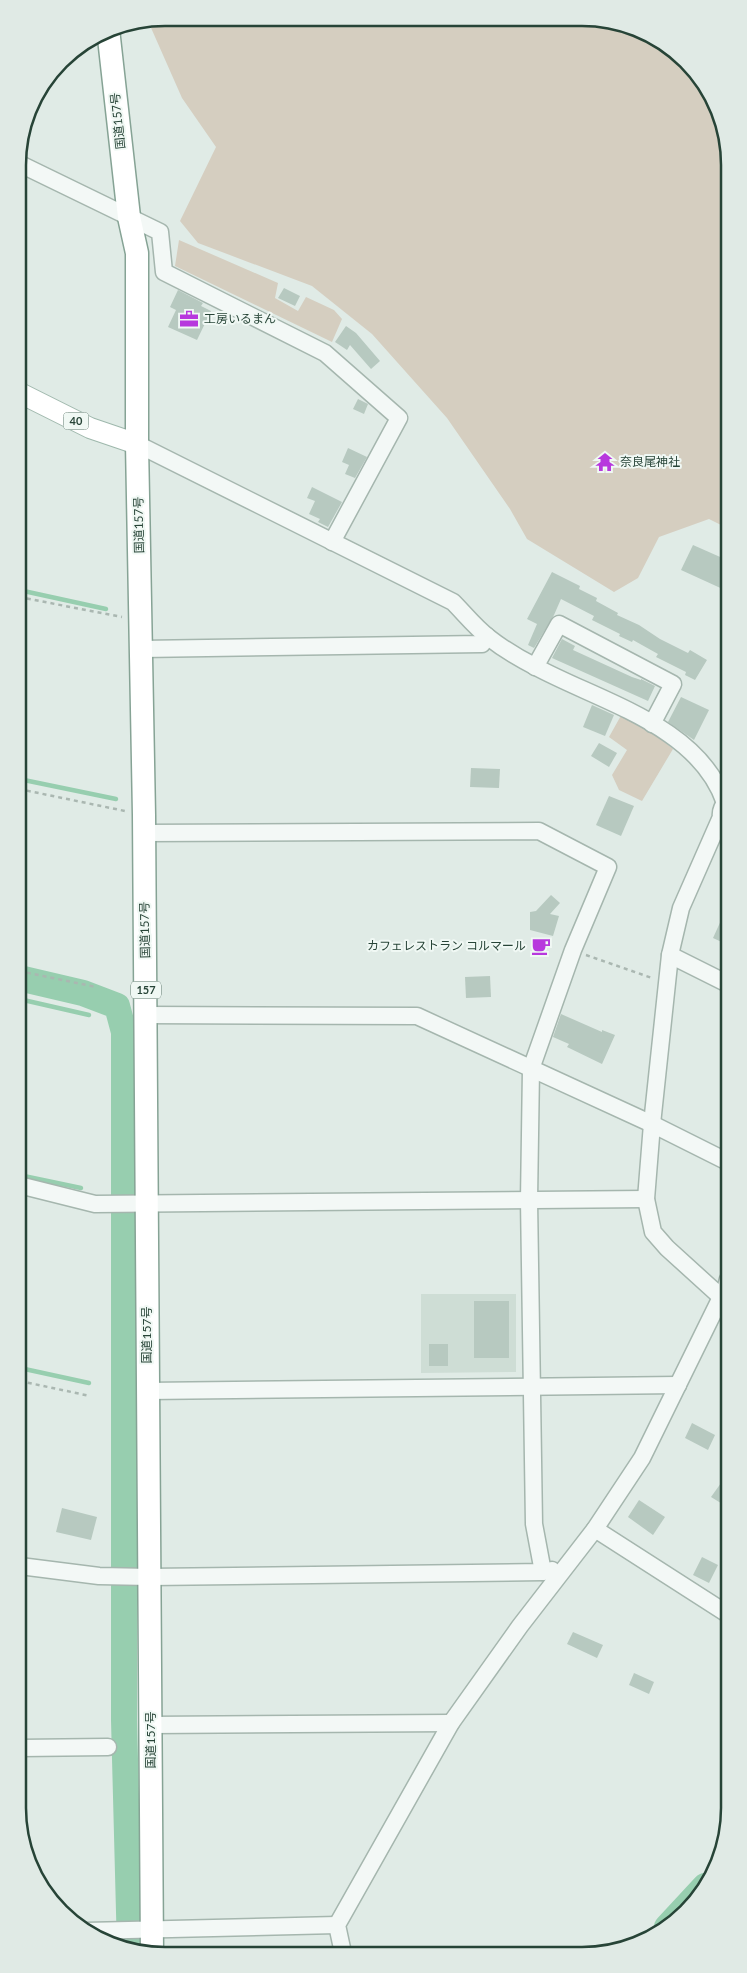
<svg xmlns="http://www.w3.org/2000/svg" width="747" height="1973" viewBox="0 0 747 1973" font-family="Lato,'Noto Sans JP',sans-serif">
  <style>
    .built { fill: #ceddd5 }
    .green { fill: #d5cec0 }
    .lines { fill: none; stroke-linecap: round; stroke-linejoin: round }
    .stream { stroke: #97ceaf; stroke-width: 4.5 }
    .river { stroke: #97ceaf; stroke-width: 26 }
    .building { fill: #b7c9c0 }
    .minor-casing { stroke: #a5b6ae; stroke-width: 19 }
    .major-casing { stroke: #9eb8ac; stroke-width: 22 }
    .highway-casing { stroke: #86a395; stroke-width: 25 }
    .path { stroke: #aab7b1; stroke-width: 2.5; stroke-dasharray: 4 4; stroke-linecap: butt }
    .minor { stroke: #f3f8f6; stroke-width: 16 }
    .major { stroke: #fff; stroke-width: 20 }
    .highway { stroke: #fff; stroke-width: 22 }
    .labels { text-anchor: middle; stroke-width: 4; stroke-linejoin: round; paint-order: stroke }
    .shield { fill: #f0f8f4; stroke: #637a70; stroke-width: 1 }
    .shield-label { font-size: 11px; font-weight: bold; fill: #274437 }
    .street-label { font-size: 12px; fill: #274437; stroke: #f0f8f4 }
    .poi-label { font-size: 12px; fill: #274437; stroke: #f0f8f4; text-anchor: start }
    .rim { fill: none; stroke: #274437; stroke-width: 2.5 }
  </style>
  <rect width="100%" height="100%" fill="#e0ebe6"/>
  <path class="built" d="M421,1294H516V1372L421,1373Z"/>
  <g class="green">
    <path d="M165,18L611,20L655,37L686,61L727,136V528L709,519L659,537L638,578L614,592L527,539L510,509L447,418L372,334L312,286L198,243L180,221L216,147L182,98L148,21Z"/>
    <path d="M179,240L278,283L275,298L298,311L306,297L334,310L342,319L332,342L175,266Z"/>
    <path d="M623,712L647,727L673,749L642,801L619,790L612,775L627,750L609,737Z"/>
  </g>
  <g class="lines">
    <g class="stream">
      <path d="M19,590L106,609"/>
      <path d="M19,779L116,799"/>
      <path d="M19,999L89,1015"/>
      <path d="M19,1175L81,1188"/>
      <path d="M20,1368L89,1383"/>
    </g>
    <g class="river">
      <path d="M19,978L83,993L117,1006L124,1032V1720L130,1950"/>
      <path d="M667,1927L705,1886"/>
    </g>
  </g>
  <g class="building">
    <path d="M284,288L300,296L295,306L278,298Z"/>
    <path d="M178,290L203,303L201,306L211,311L197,340L168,327L176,310L170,307Z"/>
    <path d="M346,326L356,333L380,361L371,369L350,345L347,350L335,342Z"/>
    <path d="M358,399L368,404L364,414L353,409Z"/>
    <path d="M348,448L367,457L355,478L345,474L349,465L342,462Z"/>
    <path d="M312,487L342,502L328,527L318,522L320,519L309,514L315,501L307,498Z"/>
    <path d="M693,545L727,560V591L681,570Z"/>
    <path d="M552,572L580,586L579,589L597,598L596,601L618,613L617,615L639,625L660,639L688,653L690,650L707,660L695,680L685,675L686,672L656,657L658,654L633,640L632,642L619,636L620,634L592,620L594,616L561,599L554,615L534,648L528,645L537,624L527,619Z"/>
    <path d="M562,639L575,646L573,650L632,677L641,680V679L655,686L648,701L552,658Z"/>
    <path d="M681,697L709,710L694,740L668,722Z"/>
    <path d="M592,705L614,715L605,736L583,727Z"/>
    <path d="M599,743L617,753L609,767L591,756Z"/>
    <path d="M471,768L500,769L499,788L470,787Z"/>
    <path d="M609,796L634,806L621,836L596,825Z"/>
    <path d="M551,895L560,903L550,914L559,916L553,936L530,930V912L536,911Z"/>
    <path d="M728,905V945L713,938Z"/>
    <path d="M490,976L491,997L466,998L465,977Z"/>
    <path d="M561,1014L602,1032V1030L615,1035L602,1064L567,1047L569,1044L553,1037Z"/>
    <rect x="474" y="1301" width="35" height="57"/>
    <rect x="429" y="1344" width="19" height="22"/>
    <path d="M692,1423L715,1435L708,1450L685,1438Z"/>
    <path d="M721,1483L729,1488V1498L724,1505L711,1497Z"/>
    <path d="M639,1500L665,1517L653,1535L628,1517Z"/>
    <path d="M62,1508L97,1517L91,1540L56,1532Z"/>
    <path d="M702,1557L718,1565L709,1583L693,1575Z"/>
    <path d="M573,1632L603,1645L597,1658L567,1644Z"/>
    <path d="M634,1673L654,1682L649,1694L629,1685Z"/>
  </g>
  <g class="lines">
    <g class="minor-casing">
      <g id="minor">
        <path d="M18,163L160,232L164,272L325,353L399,418L332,542"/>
        <path d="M137,444L453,602C464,613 475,627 488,637C502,648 520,659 536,667C601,702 699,726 725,803"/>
        <path d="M142,649L482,644L487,636"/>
        <path d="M535,667L559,624L673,684L652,724"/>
        <path d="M144,833L539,831L608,867L573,950L531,1069L529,1200L534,1524L543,1572"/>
        <path d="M670,955L728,984"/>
        <path d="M146,1015L417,1016L652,1124L728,1162"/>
        <path d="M19,1185L95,1204L646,1199"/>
        <path d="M721,1297L667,1248L653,1232L646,1199L652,1124L670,955L681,908L721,817C720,811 723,804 728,801"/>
        <path d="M147,1391L678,1385"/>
        <path d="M595,1529L729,1615"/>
        <path d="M20,1566L99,1576L150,1577L543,1572L552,1570"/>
        <path d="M151,1725L451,1723"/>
        <path d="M20,1748L108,1747"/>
        <path d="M86,1931L337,1925"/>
        <path d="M343,1953L337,1925L451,1723L520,1626L595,1529L642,1458L726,1287L728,1279"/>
      </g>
    </g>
    <g class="major-casing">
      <path id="major" d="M18,392L90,428L137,444"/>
    </g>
    <g class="highway-casing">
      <path id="highway" d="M108,29L129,217L137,253V444L144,815L152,1953"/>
    </g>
    <g class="path">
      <path d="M19,597L122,617"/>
      <path d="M19,789L125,811"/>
      <path d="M586,955L652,978"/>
      <path d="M19,971L96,987"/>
      <path d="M20,1381L90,1396"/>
    </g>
    <use href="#minor" class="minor"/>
    <use href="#major" class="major"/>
    <use href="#highway" class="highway"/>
  </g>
  <defs>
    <g id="office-bare" transform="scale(1.5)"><path d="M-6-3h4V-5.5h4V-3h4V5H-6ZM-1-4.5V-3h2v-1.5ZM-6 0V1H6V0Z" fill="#b738dd" stroke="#f0f8f4" stroke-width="2.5" paint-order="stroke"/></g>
    <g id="temple-bare" transform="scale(1.5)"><path d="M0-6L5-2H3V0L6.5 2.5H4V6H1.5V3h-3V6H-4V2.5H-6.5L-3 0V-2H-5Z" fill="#b738dd" stroke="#f0f8f4" stroke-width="2.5" paint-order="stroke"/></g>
    <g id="cafe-bare" transform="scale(1.5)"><path d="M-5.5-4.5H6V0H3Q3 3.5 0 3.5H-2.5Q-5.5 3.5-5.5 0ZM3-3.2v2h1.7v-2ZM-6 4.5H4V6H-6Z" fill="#b738dd" stroke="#f0f8f4" stroke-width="2.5" paint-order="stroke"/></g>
  </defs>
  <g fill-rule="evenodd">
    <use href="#office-bare" x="189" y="319"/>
    <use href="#temple-bare" x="605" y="462"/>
    <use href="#cafe-bare" x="541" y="946"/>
  </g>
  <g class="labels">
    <g class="shield">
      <rect x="63.5" y="412.5" width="25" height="17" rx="4"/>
      <rect x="131" y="981.5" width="30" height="17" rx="4"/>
    </g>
    <g class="shield-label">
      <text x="76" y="425">40</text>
      <text x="146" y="994">157</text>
    </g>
    <g class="street-label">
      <text transform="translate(118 121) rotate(-96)" y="4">国道157号</text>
      <text transform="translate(139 525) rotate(-91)" y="4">国道157号</text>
      <text transform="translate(145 930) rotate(-91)" y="4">国道157号</text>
      <text transform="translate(147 1335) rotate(-90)" y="4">国道157号</text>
      <text transform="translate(151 1740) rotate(-90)" y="4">国道157号</text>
    </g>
    <g class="poi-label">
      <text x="204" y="323">工房いるまん</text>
      <text x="620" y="466">奈良尾神社</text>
      <text x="526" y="950" text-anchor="end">カフェレストラン コルマール</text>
    </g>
  </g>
  <path d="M0 0H747V1973H0ZM165 26H582A139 139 0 0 1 721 165V1808A139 139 0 0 1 582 1947H165A139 139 0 0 1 26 1808V165A139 139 0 0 1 165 26Z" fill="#e0eae5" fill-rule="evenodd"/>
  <path class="rim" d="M165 26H582A139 139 0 0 1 721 165V1808A139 139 0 0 1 582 1947H165A139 139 0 0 1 26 1808V165A139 139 0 0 1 165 26Z"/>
</svg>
